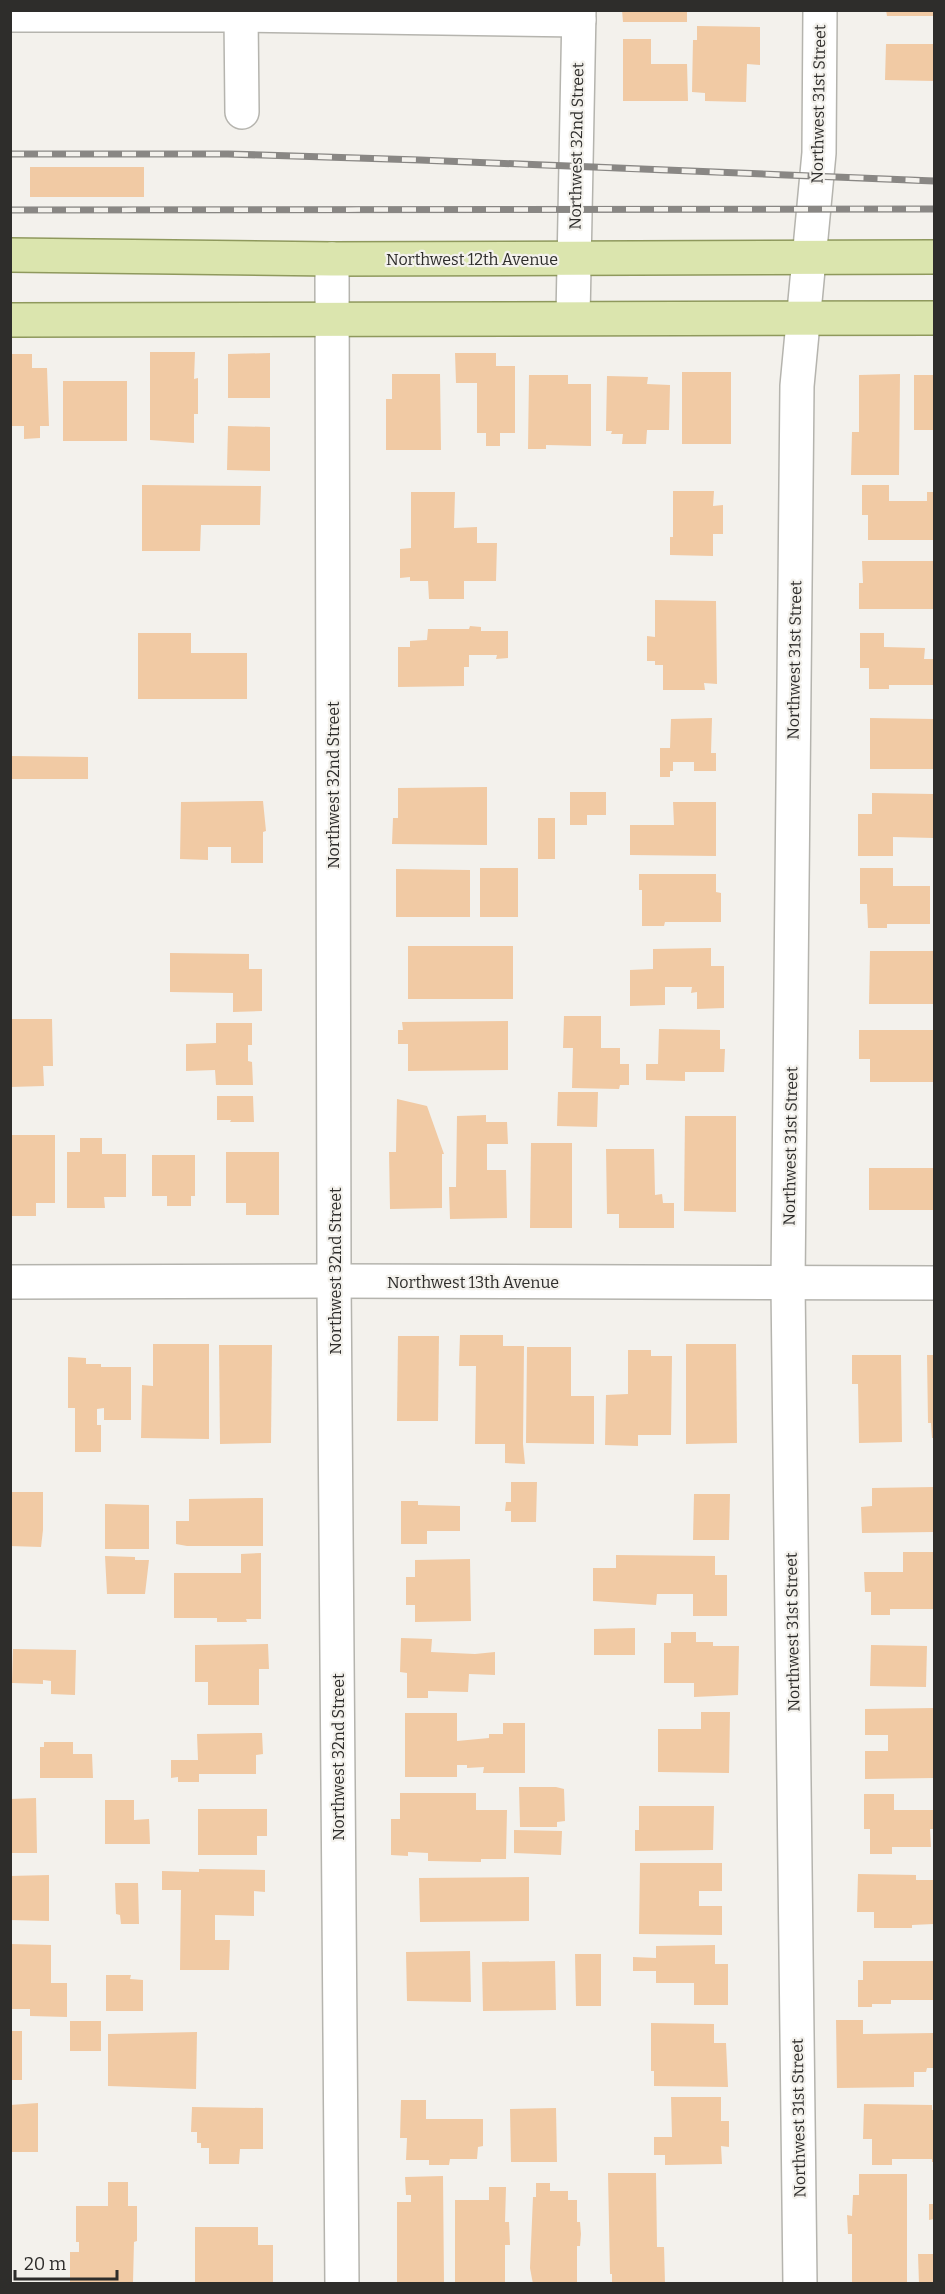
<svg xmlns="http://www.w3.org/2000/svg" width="945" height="2294" viewBox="0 0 945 2294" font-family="Bitter,serif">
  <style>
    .building { fill: #f1caa4 }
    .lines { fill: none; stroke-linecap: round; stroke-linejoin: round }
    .minor-casing { stroke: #b5b4ae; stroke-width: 36 }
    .major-casing { stroke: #8f995d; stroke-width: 36 }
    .minor { stroke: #fff; stroke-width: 33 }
    .major { stroke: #dbe5ae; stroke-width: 33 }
    .rail-casing { stroke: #898784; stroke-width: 7 }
    .rail { stroke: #f3f1ec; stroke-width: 4.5; stroke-dasharray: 14; stroke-linecap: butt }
    .labels { text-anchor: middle; stroke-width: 4.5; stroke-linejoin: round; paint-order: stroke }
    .street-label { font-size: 16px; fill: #2e2d2b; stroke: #f3f1ec }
  </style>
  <rect width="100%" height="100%" fill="#f3f1ec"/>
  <g class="building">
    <path d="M622,10H687V22H623Z"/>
    <path d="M886,10H934V16H887Z"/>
    <path d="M697,26L760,27V65L747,64L746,102L705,101V93L692,92L693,40H697Z"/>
    <path d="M623,39H651V64H687L688,101H623Z"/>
    <path d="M886,44H934V81L885,80Z"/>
    <rect x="30" y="167" width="114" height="30"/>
    <path d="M150,352H195L194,379L198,378V414H194V443L150,440Z"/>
    <path d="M270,353V398H228V354Z"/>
    <path d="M455,353H496V366H515V433H500V446H486V433H477V383H456Z"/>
    <path d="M10,354H32V368H47L49,426H40V438L24,439V426H12Z"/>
    <rect x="682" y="372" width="49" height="72"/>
    <path d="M392,374H440L441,450H386V399H392Z"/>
    <path d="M900,374L899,475H851L852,432H859V375Z"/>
    <path d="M529,375H568V384H591V446L546,445V449H528Z"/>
    <rect x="914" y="375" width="20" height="55"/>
    <path d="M607,376L648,377L647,384L670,385L669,430H647L646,444H622L623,434H611L612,431H606Z"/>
    <rect x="63" y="381" width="64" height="60"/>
    <path d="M228,426L270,427V471L227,470Z"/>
    <path d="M142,485L261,486L260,525H201L200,551H142Z"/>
    <path d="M862,485H889V501H927V492H934V540H868V515H862Z"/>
    <path d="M673,491H714L713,506L723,505V534H713V556L670,555V537H673Z"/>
    <path d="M411,492H455L454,528L477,527V543H497L496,581H464V599H429L428,581H410V577L400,578V549L411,548Z"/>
    <path d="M862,561H934V609H859V583H863Z"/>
    <path d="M655,600L716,601L717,684L704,683L705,690H663V665H655V661H647V636L655,637Z"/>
    <path d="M470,626L481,627V631H508V658L496,659L497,655H469V667H464V686L398,687V647H410V641L427,640L428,629H469Z"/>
    <path d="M138,633H191V653H247V699H138Z"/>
    <path d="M860,633H884V647L925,648L924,659H934V685H889V689H869V668H860Z"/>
    <path d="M712,718L711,753H716V771H694V762H673V771H670V777H660V748H670L671,719Z"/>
    <path d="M870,718L934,719V769H870Z"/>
    <path d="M10,756L88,757V779H12Z"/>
    <path d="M487,787V845L392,844L393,818H398V788Z"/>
    <path d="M570,792H606V815H587V825H570Z"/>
    <path d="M872,793L934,794V838L893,837V856H858V814H872Z"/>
    <path d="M263,801L266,831L263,832V863H231V847H208V860L180,859L181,802Z"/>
    <path d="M673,802H716V856L630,855V825H674Z"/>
    <rect x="538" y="818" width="17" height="41"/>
    <rect x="480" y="868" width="38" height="49"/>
    <path d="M860,868H893V886H930V924H887V928H868L867,904H860Z"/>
    <path d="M396,869L470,870V917H396Z"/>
    <path d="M639,874H716V892L721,893V922H665L664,926H642V890H639Z"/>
    <rect x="408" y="946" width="105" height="53"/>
    <path d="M711,948V966H724V1008L697,1009V992L691,993L692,987H665V1005L630,1006V970L653,969V949Z"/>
    <path d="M870,951H934V1004H869Z"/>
    <path d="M170,953L249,954V969H262V1011L233,1012V993L170,992Z"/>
    <path d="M564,1016H601V1048H620V1064H629V1085H620L619,1089L572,1088L573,1048H563Z"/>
    <path d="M10,1019H52L53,1066H43L44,1086L10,1087Z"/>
    <path d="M508,1021V1070L408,1071V1044H398V1030H403L402,1022Z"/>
    <path d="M216,1023H252V1045H248V1061L252,1062L253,1085H216L215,1070L186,1071V1044L216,1043Z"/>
    <path d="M659,1029L720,1030V1049H725L724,1072H685V1081L646,1080V1064H658Z"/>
    <path d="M859,1030H934V1082H870V1059H859Z"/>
    <path d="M558,1092H598L597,1127L557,1126Z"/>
    <path d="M217,1096H253L254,1122H230L231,1120H217Z"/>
    <path d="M397,1099L427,1106L444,1154H442V1208L390,1209L389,1152H396Z"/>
    <path d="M486,1115V1122H507L508,1144H487V1170H506L507,1218L450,1219L449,1187H456L457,1116Z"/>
    <path d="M685,1116H736V1212L684,1211Z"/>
    <path d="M10,1135H55V1203H36V1216H10Z"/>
    <path d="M80,1138H102V1154H126V1197H104L105,1208H67V1152H80Z"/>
    <path d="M531,1143H572V1228H530Z"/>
    <path d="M606,1149H654L655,1195L662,1194L663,1203H674V1228H619V1214H607Z"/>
    <path d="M226,1152H279V1215H246V1203H226Z"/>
    <path d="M152,1155H195V1196H191V1206H167V1196H152Z"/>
    <rect x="869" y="1168" width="65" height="42"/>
    <path d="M460,1335H503V1346H524L523,1444L525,1464L505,1463V1444H475L476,1366H459Z"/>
    <path d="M398,1336H439L438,1421H397Z"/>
    <path d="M153,1344H209V1439L141,1438L142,1385L153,1386Z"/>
    <path d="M686,1344H736L737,1443L686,1444Z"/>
    <path d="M219,1345H272L271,1443L220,1444Z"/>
    <path d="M527,1347H571V1396H594V1444L526,1443Z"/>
    <path d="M628,1350H651V1356H672L671,1435H638V1446L605,1445L606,1395L628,1394Z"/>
    <path d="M852,1355H901L902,1442L859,1443L858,1384H852Z"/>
    <path d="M927,1355H934V1438H932L931,1423H928Z"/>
    <path d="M68,1357L86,1358V1364H101V1367H131V1420H104V1408L97,1409V1425H101V1452H75V1408H68Z"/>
    <path d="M511,1482H537L536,1522H511V1511H505L506,1502H511Z"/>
    <path d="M934,1487V1532L862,1533L861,1507L872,1506V1488Z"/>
    <path d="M10,1492H43V1530L41,1547L10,1546Z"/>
    <path d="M694,1494H730L729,1540H693Z"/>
    <path d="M263,1498V1546H187L176,1544V1521H189V1499Z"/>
    <path d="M401,1501H418V1505L460,1506V1531H427V1544H401Z"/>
    <path d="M105,1504L149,1505V1549H105Z"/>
    <path d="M903,1552H934V1609H890V1615H871V1592H865L864,1572H903Z"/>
    <path d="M261,1553V1619H246L247,1622H217V1618H174V1573H241V1554Z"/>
    <path d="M616,1555L715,1556V1575H727V1616H693V1594H657L656,1605L593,1601V1568H616Z"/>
    <path d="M105,1556L135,1557V1560H149L145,1594H107Z"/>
    <path d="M470,1559L471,1621L415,1622V1605H406V1577H415V1560Z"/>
    <path d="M635,1628V1655H594V1629Z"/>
    <path d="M671,1632H696V1642H713V1646H739L738,1695L694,1697V1683H664V1643H671Z"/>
    <path d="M401,1638L432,1639L431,1652L475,1654L495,1652V1675L469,1674L468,1692L428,1691V1698H407V1673L400,1672Z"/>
    <path d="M268,1644L269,1669H259V1705H208V1682H195V1645Z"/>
    <path d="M871,1645L927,1646L926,1687L870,1686Z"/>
    <path d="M13,1649L76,1650L75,1695L51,1694V1681L43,1680V1684L12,1683Z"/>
    <path d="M934,1708V1778L865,1779V1751H888V1735H865V1709Z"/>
    <path d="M701,1712H730L729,1773L658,1772V1729H701Z"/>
    <path d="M405,1713H457V1741L489,1738V1734H503V1723H525V1773H483L484,1767L467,1768V1765H457V1777H405Z"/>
    <path d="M262,1733L263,1754L256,1755V1774H199V1782H178V1777L171,1778V1760H198L197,1734Z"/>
    <path d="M44,1742H73V1754H92L93,1778H40V1747H44Z"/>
    <path d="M519,1787H556L564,1789L565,1821L557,1822V1827H520Z"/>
    <path d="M400,1793H476V1810H507L506,1859H481V1862L428,1861V1853L408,1852V1856L391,1855V1819H400Z"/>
    <path d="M864,1794H894V1810H934V1829H930L931,1847H892V1854H870V1829H864Z"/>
    <path d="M36,1798L37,1853H10V1799Z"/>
    <path d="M105,1800H134V1820L149,1819L150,1844H105Z"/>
    <path d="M639,1806H714L713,1850L635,1851V1830H639Z"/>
    <path d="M198,1809H267V1836H257V1855H198Z"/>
    <path d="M514,1830L562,1831L561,1855L514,1853Z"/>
    <path d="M640,1863H722V1891H699V1906H722V1935L639,1934Z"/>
    <path d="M199,1869L265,1870V1892L254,1891V1916L215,1915V1940H230L229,1970H180L181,1890H162V1871L199,1872Z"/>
    <path d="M858,1874L916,1875V1880H934V1924L912,1925V1928H874V1912H857Z"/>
    <path d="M49,1875V1921L10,1920V1876Z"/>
    <path d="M529,1877V1921L420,1922L419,1878Z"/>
    <path d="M115,1883H138L139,1924H121L120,1915L116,1914Z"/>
    <path d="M10,1944L51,1945V1983H67V2017L30,2016V2009H10Z"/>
    <path d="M715,1945V1964H728V2005H694V1983H656V1971H633V1957L656,1958V1946Z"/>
    <path d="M470,1951L471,2002L407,2001L406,1952Z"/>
    <path d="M575,1954H601V2006H576Z"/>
    <path d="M555,1961L556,2010L483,2011L482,1962Z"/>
    <path d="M863,1961H934V2000H891V2004H872V2007H858V1980H863Z"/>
    <path d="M106,1975H131L130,1979L143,1980V2011H106Z"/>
    <path d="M836,2020H863V2034L934,2033V2068H927L926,2072H914V2087L837,2088Z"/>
    <rect x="70" y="2021" width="31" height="30"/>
    <path d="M651,2023L714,2024V2043H726L728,2087L654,2086V2071H651Z"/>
    <rect x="10" y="2031" width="12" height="49"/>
    <path d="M197,2032L196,2089L108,2086V2034Z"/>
    <path d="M671,2097H721V2121H729V2147L721,2146L722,2164L665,2165V2155H654V2137H672Z"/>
    <path d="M401,2100H426V2119H483V2146L478,2147L477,2159H450L449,2165H429V2160H406L407,2138H400Z"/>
    <path d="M38,2103V2152H10V2105Z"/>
    <path d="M864,2104L932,2105V2110H934V2162H932V2159H892V2165H872V2139H863Z"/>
    <path d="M192,2107L263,2108V2149H240L239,2164H209V2148H201V2143H197V2132H191Z"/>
    <path d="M556,2108L557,2162H511L510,2109Z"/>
    <path d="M608,2173H656L657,2247H664L665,2284H612V2274H610Z"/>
    <path d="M859,2174H907V2284H852V2234H848L847,2215L852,2216L853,2195H859Z"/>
    <path d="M443,2176L444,2284H397V2202H411V2195H406L405,2177Z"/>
    <path d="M108,2182H128V2206H137V2241L134,2242L133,2282L70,2284V2252H79V2242H76V2206H108Z"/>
    <path d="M536,2183H550V2191H568V2200H577V2222H580L581,2234L580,2246H577V2284H533L530,2268L533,2197H536Z"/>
    <path d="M489,2187H506L505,2222H509L510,2245H505V2284H455V2200H489Z"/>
    <path d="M929,2204H934V2219L929,2220Z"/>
    <path d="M195,2227H258V2245H273V2284H195Z"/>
    <path d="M918,2254H934V2284H919Z"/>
  </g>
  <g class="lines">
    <g class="minor-casing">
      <g id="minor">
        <path d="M10,15H241L579,20"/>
        <path d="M241,15L242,112"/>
        <path d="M332,259L334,1281L342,2284"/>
        <path d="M573,317L579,10"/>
        <path d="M10,1282L334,1281L934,1283"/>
        <path d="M800,2284L788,1284L797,386L819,153L820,10"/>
      </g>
    </g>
    <g class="major-casing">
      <g id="major">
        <path d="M10,255L332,259L934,257"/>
        <path d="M10,320L934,318"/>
      </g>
    </g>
    <use href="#minor" class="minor"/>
    <use href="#major" class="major"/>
    <g class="rail-casing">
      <g id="rail">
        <path d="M10,154H228L420,160L934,181"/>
        <path d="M10,210L934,209"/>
      </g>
    </g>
    <use href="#rail" class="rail"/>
  </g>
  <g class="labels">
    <g class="street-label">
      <text transform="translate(818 104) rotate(-89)" y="6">Northwest 31st Street</text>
      <text transform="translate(576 146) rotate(-89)" y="6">Northwest 32nd Street</text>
      <text x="472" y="265">Northwest 12th Avenue</text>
      <text transform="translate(794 660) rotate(-89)" y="6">Northwest 31st Street</text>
      <text transform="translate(333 785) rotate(-90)" y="6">Northwest 32nd Street</text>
      <text transform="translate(790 1146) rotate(-89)" y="6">Northwest 31st Street</text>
      <text transform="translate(335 1271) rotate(-90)" y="6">Northwest 32nd Street</text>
      <text x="473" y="1288">Northwest 13th Avenue</text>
      <text transform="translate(792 1632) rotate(-91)" y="6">Northwest 31st Street</text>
      <text transform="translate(338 1757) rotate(-90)" y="6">Northwest 32nd Street</text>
      <text transform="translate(798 2118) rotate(-91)" y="6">Northwest 31st Street</text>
    </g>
  </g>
  <rect width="945" height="2294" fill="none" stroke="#2e2d2b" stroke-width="24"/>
  <path d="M15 2270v9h102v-9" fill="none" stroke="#2e2d2b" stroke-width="3"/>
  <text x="24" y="2270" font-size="18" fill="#2e2d2b" stroke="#f3f1ec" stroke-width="4.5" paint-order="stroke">20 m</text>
</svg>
